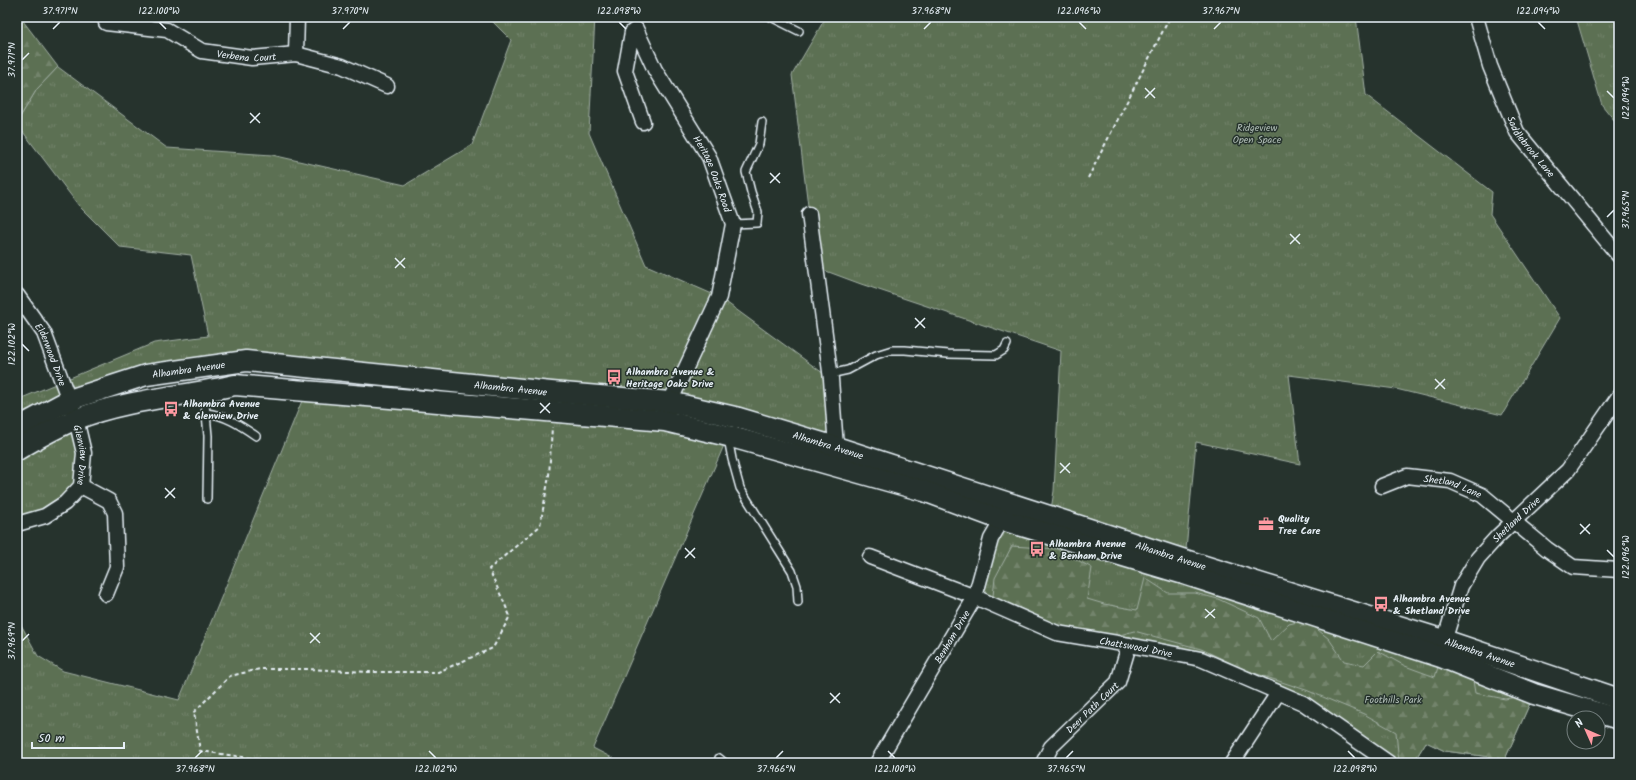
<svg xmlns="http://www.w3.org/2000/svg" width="1636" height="780" viewBox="0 0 1636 780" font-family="Kalam,sans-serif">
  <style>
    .grass { fill: url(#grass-tufts); stroke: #a2b0a5 }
    .forest { fill: url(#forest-firs); stroke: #a2b0a5 }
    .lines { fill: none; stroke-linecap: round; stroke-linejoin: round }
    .lane-casing { stroke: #e8f1f8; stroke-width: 10 }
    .street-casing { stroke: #e8f1f8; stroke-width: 17 }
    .secondary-casing { stroke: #e8f1f8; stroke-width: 23 }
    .path { stroke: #e8f1f8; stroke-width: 2; stroke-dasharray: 4 3; stroke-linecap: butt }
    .lane { stroke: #26332d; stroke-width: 7 }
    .street { stroke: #26332d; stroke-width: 14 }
    .secondary { stroke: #26332d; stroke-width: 20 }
    .ticks { fill: none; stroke: #e8f1f8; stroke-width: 1.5 }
    .labels { text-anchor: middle; stroke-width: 3; stroke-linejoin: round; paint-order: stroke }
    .street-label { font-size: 10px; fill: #e8f1f8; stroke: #26332d }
    .park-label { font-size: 10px; fill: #b0bdb6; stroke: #26332d }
    .poi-label { font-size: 10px; font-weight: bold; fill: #e8f1f8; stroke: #26332d; text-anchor: start }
    .neatline { fill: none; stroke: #e8f1f8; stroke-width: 1.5 }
    .ticks-label { font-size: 10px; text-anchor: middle; fill: #e8f1f8 }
  </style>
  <defs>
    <pattern id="grass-tufts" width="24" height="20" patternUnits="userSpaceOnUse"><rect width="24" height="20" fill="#5c6f52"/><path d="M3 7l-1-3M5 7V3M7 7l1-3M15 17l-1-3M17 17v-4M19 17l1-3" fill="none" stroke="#73846c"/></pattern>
    <pattern id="forest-firs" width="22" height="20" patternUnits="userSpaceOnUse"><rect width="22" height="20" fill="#5c6f52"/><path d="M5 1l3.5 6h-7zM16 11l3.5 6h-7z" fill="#73846c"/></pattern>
  </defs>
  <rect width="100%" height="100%" fill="#26332d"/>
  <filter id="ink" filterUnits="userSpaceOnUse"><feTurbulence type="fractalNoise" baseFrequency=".025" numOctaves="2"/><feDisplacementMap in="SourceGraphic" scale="8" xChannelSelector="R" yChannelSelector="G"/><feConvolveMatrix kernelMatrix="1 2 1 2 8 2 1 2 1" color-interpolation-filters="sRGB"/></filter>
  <g filter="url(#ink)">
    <g class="grass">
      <path d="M488,17H595L589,133L646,265L719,297L831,379L836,447L739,418L246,361L146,375L17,428V400L154,343L208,336L191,255L120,247L79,206L17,124V122L37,89L58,67L167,148L272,155L405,185L472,145L511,40Z"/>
      <path d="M826,17H1356L1366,95L1492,192L1490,214L1560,318L1502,415L1396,389L1289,375L1300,464L1196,442L1185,560L1050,516L1054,491L1061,351L861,284L818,268L809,214L792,75Z"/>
      <path d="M1576,17H1619V126L1602,105Z"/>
      <path d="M306,391L728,436L593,748L622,763H17V609L19,621L38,656L63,671L179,700Z"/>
      <path d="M76,419L81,486L65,503L17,524V450Z"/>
      <path d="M1003,520L1534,694L1505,759L1445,751L1426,742L1413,763H1389L1303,703L1201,659L975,597Z"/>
    </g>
    <g class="forest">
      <path d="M17,17H20L58,67L37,89L17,122Z"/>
      <path d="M1012,546L1057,549L1092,568L1087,599L1104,604L1137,610L1145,578L1168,593H1195L1218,599L1259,618L1271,641L1289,624L1306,620L1329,639L1344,661L1364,665L1378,651L1405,666L1435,677L1441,657L1471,668L1475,693L1505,699L1534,694L1505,759L1445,751L1426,742L1413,763H1399L1396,732L1364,714L1306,690L1248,671L1201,649L1134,631L1102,640L992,605L995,578Z"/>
    </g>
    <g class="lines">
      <g class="lane-casing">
        <g id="lane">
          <path d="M771,17L799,31"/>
          <path d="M733,224L757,223L758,212L751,192L746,172L759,144L762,122"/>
          <path d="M830,374L848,370L876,355L892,350H905L948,354L996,355L1004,350L1007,344"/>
          <path d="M204,392L208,436L207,499"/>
          <path d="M206,413C225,415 240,425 256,436"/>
          <path d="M728,438L732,459L740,488L792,571L797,586L798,602"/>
          <path d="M719,758L725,763"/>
        </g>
      </g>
      <g class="street-casing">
        <g id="street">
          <path id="s1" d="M1476,17L1490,66L1517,132L1619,256"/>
          <path id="s2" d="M106,23L167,30L202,51L252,58L296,54L342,66L387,86"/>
          <path d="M296,54L297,17"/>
          <path id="s3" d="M643,122L625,71L632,32L636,29L655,70L709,157L733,224L719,297L670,402L668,411"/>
          <path d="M809,214L831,379L836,447"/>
          <path id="s4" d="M17,295L44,333L76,419L84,453L81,486L65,503L45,516L17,524"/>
          <path d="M81,486L109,501L115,513L117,567L106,594"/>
          <path id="s5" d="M1382,486L1407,476L1450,481L1482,495L1547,549L1573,567L1619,570"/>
          <path id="s6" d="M870,557L975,597L1057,633L1129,645L1201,659L1303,703L1389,763"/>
          <path id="s7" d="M1442,648L1461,586L1478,558L1498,536L1568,470L1619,396"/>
          <path id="s8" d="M877,763L975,597L991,539L1002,520L1003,512"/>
          <path id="s9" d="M1043,763L1051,747L1118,682L1129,645"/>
          <path d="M1232,763L1278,693"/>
        </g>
      </g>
      <g class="secondary-casing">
        <g id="secondary">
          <path id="s10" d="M17,428L69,400L146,375L246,361L551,392L670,402L739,418L836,447L1185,560L1444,640L1619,699"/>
          <path d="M17,450C36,439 56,427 77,419C128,399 182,397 235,385L665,421L728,436L924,491L1002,520L1187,575L1441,657L1534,694L1619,719"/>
        </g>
      </g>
      <g class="path">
        <path d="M1088,178L1170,17"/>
        <path d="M286,763L200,751L194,712L230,676L260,669H308L368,672H438L493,648L510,616L489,569L540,526L549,476L552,427"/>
      </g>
      <use href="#lane" class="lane"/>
      <use href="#street" class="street"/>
      <use href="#secondary" class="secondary"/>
    </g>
  </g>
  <path class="ticks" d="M159,22L166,29M619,22L626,29M1079,22L1086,29M1538,22L1545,29M53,29L60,22M343,29L350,22M924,29L931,22M1214,29L1221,22M22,60L29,53M1145,88L1155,98M1607,91L1614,98M1145,98L1155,88M250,113L260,123M250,123L260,113M770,173L780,183M770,183L780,173M1607,217L1614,210M1290,234L1300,244M1290,244L1300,234M395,258L405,268M395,268L405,258M915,318L925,328M915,328L925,318M22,344L29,351M1435,379L1445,389M1435,389L1445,379M540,403L550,413M540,413L550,403M1060,463L1070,473M1060,473L1070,463M165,488L175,498M165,498L175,488M1580,524L1590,534M1580,534L1590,524M685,548L695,558M1607,550L1614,557M685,558L695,548M1205,609L1215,618M1205,618L1215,609M310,633L320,643M22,641L29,634M310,643L320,633M830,693L840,703M830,703L840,693M429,751L436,758M888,751L895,758M1348,751L1355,758M195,758L202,751M776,758L783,751M1066,758L1073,751"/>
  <defs>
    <g id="bus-bare" transform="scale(1.2)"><path d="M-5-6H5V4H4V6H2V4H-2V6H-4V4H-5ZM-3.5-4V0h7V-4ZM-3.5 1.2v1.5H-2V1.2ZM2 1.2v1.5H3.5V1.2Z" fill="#ff9aa2" stroke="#26332d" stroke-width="2.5" paint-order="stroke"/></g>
    <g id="office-bare" transform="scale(1.2)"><path d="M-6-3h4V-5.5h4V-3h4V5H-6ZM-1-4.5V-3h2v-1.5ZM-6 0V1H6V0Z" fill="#ff9aa2" stroke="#26332d" stroke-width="2.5" paint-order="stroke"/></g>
  </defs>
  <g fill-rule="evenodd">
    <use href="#bus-bare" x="614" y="377"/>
    <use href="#bus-bare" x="171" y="409"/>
    <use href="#office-bare" x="1266" y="524"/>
    <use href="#bus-bare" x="1037" y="549"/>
    <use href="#bus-bare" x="1381" y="604"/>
  </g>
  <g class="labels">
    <g class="street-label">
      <text dy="4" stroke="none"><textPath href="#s2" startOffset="147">Verbena Court</textPath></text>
      <text dy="4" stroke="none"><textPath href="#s1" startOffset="142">Saddlebrook Lane</textPath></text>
      <text dy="4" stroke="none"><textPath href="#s3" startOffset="263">Heritage Oaks Road</textPath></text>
      <text dy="4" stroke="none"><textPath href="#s4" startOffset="69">Elderwood Drive</textPath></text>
      <text dy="4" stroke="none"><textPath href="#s10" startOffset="183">Alhambra Avenue</textPath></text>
      <text dy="4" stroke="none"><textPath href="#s10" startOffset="507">Alhambra Avenue</textPath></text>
      <text dy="4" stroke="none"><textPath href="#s10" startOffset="831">Alhambra Avenue</textPath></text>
      <text dy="4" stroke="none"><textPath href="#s4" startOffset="175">Glenview Drive</textPath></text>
      <text dy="4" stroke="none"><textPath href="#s5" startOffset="74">Shetland Lane</textPath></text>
      <text dy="4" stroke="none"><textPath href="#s7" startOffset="152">Shetland Drive</textPath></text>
      <text dy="4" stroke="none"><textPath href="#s10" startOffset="1191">Alhambra Avenue</textPath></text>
      <text dy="4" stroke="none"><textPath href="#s8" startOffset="147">Benham Drive</textPath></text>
      <text dy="4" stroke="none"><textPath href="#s6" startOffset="282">Chattswood Drive</textPath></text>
      <text dy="4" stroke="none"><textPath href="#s10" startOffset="1515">Alhambra Avenue</textPath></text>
      <text dy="4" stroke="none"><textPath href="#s9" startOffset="75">Deer Path Court</textPath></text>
    </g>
    <g class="park-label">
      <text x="1257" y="131">Ridgeview<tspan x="1257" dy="12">Open Space</tspan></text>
      <text x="1393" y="703">Foothills Park</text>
    </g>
    <g class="poi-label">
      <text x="626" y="375">Alhambra Avenue &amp;<tspan x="626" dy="12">Heritage Oaks Drive</tspan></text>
      <text x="183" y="407">Alhambra Avenue<tspan x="183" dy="12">&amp; Glenview Drive</tspan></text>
      <text x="1278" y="522">Quality<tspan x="1278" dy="12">Tree Care</tspan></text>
      <text x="1049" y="547">Alhambra Avenue<tspan x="1049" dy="12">&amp; Benham Drive</tspan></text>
      <text x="1393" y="602">Alhambra Avenue<tspan x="1393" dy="12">&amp; Shetland Drive</tspan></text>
    </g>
  </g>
  <rect width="1636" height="780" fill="none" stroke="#26332d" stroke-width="44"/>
  <g transform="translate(1586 730) rotate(315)"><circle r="19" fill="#26332d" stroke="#747f7e"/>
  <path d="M0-3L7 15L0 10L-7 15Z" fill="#ff9aa2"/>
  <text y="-6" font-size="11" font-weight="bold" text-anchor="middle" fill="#e8f1f8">N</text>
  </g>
  <path d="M32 742v6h92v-6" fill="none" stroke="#e8f1f8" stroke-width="2"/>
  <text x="38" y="742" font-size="12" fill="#e8f1f8" stroke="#26332d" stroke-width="3" paint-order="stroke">50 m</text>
  <rect x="22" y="22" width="1592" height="736" class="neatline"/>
  <g class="ticks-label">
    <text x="60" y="14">37.971°N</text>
    <text x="159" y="14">122.100°W</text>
    <text x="350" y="14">37.970°N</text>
    <text x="619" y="14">122.098°W</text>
    <text x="931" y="14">37.968°N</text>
    <text x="1079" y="14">122.096°W</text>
    <text x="1221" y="14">37.967°N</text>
    <text x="1538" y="14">122.094°W</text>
    <text transform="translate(11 60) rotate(-90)" y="4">37.971°N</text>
    <text transform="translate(1625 98) rotate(-90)" y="4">122.094°W</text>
    <text transform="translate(1625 210) rotate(-90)" y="4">37.965°N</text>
    <text transform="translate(11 344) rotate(-90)" y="4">122.102°W</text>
    <text transform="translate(1625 557) rotate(-90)" y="4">122.096°W</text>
    <text transform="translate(11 641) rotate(-90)" y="4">37.969°N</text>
    <text x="195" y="772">37.968°N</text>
    <text x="436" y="772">122.102°W</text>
    <text x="776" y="772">37.966°N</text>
    <text x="895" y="772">122.100°W</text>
    <text x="1066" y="772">37.965°N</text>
    <text x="1355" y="772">122.098°W</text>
  </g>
</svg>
